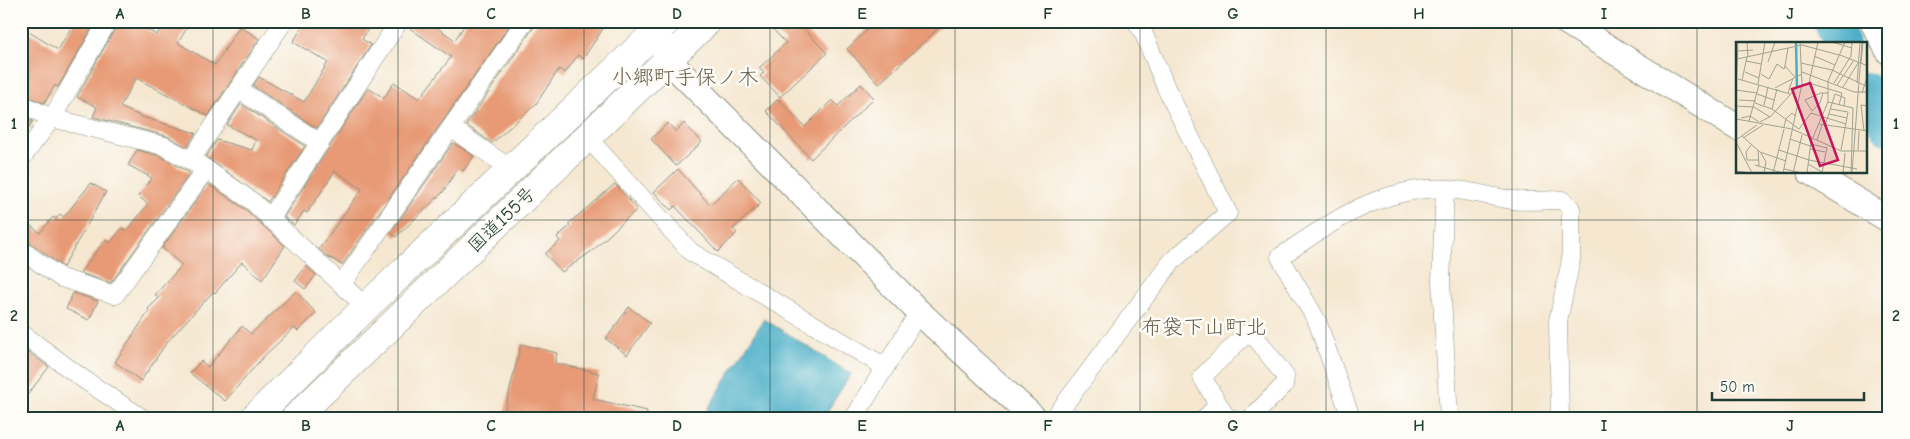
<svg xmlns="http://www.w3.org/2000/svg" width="1910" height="439" viewBox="0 0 1910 439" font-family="'Comic Neue','Klee One',sans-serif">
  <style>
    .water { fill: #48aec7; stroke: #34767e }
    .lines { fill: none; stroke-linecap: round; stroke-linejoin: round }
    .river { stroke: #48aec7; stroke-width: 36 }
    .building { fill: #e79a75 }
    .street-casing { stroke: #8a9282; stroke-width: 19 }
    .secondary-casing { stroke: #8a9282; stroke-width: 27 }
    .highway-casing { stroke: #8a9282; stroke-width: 29 }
    .street { stroke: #fff; stroke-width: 18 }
    .secondary { stroke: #fff; stroke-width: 25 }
    .highway { stroke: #fff; stroke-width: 28 }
    .grid { fill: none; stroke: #1f3d34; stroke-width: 1; stroke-opacity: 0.55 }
    .labels { text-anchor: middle; stroke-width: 5; stroke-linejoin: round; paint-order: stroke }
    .street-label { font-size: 19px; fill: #1f3d34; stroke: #fdfcf7 }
    .quarter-label { font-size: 21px; fill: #655e4b; stroke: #fdfcf7 }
    .inset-river { fill: none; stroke: #48aec7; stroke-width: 2.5 }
    .inset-road { fill: none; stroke: #9fa392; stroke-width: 1 }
    .view { fill: #c2185b; fill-opacity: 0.15; stroke: #c2185b; stroke-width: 2.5 }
    .inset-edge { fill: none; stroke: #1f3d34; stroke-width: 2.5 }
    .neatline { fill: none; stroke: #1f3d34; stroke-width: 2 }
    .grid-label { font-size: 16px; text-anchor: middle; font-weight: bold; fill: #1f3d34 }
  </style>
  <rect width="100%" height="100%" fill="#fdfcf7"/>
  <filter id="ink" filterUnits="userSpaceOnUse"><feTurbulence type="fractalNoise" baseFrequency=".02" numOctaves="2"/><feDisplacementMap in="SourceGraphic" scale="10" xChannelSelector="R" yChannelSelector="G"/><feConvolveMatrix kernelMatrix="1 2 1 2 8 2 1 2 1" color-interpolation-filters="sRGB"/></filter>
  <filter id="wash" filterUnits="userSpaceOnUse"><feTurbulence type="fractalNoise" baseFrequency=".0096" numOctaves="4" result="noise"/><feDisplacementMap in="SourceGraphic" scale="20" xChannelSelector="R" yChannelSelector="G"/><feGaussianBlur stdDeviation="1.12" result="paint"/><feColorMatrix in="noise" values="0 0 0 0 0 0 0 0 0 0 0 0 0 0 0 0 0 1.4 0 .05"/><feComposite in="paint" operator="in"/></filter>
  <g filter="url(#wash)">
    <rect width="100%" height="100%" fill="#f5e7d0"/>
    <path class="water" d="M764,319L851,374L823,418H719L707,410Z"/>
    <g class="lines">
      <g class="river">
        <path d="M1831,21L1842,44"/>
        <path d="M1866,90L1889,128"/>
      </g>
    </g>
    <g id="blocks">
      <g class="building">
        <path d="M75,21H96L58,87L55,85L44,103L21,94V27L58,50Z"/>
        <path d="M119,21H131L157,35L165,21H191L178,43L215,65L240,26L259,39L208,116L136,78L120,107L142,117L196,133L187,147L167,136L93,117L97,107L77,97Z"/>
        <path d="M306,21H353L368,29L362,39L371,45L317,128L253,86L259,77L304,102L328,62L293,42Z"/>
        <path d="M410,21H427L455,40L467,21L512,22L342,265L331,258L330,259L319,249L362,189L335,171L307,213L304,211L294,225L284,217L368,88L384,98L394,82L419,99L451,57L408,27Z"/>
        <path d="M538,21H608L583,59L578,55L565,73L559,69L536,104L492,143L466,125Z"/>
        <path d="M765,21H796L827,53L780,97L760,76L764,73L759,68L786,43Z"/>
        <path d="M876,21H946L879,84L847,49Z"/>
        <path d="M861,84L874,98L811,159L766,111L778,99L805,127L832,100L838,106Z"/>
        <path d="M241,104L305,146L268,202L206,157L217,140L252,150L256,140L227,125Z"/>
        <path d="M21,116L33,121L21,139Z"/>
        <path d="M668,123L676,132L684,123L702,142L676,166L651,139Z"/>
        <path d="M453,143L474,156L463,171L458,168L443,192L396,237L391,232Z"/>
        <path d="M137,150L160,156L190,173L111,283L80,273L105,240L110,243L122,228L127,231L148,204L138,196L152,178L128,165Z"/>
        <path d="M678,169L710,205L738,178L761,203L733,229L737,233L718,252L675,206L671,210L654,192Z"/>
        <path d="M91,183L106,192L63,267L35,246L21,239V218L40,233L53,217L56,219L60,214L64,217Z"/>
        <path d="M208,184L246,210L285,246L262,280L242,262L215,293L213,292L167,342L141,381L115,362L149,311L148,309L159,298L155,295L182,265L162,248Z"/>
        <path d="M615,184L637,209L592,251L562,272L545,254L560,241L557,237L570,226L568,224Z"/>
        <path d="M306,266L316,275L305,289L295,281Z"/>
        <path d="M296,291L316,313L298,331L294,328L264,356L225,401L190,373L201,361L208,367L242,326L251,334Z"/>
        <path d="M73,293L98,301L89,320L66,309Z"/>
        <path d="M629,307L650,323L627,355L606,339Z"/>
        <path d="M521,344L557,353L555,363L599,373L593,399L647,411L646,418H503Z"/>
        <path d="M28,352L49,367L21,403V360Z"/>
      </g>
    </g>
  </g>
  <g filter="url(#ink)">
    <use href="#blocks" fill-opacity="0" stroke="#8a9282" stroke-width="1"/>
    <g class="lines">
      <g class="street-casing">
        <g id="street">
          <path d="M238,89L320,143"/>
          <path d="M21,104L52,118L164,146L206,169L253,202L366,307"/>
          <path d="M451,128L511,169"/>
          <path d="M587,137L691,252L885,367"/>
          <path d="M21,159L52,118L108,21"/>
          <path d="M191,160L284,21"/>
          <path d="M1445,190L1441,281L1449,418"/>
          <path d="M270,219L399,21"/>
          <path d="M21,250L61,278L115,295L206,169"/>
          <path d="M342,284L525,21"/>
          <path d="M21,333L83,379L142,418"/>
          <path d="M854,418L919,312"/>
          <path d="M1054,418L1172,261L1228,213L1167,90L1143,32L1136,21"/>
          <path d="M1205,418L1217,406"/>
          <path d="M1231,418L1226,417L1202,377L1246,334L1257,339L1285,376L1284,385L1251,418"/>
          <path d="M1351,418L1317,321L1280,257C1325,226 1370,194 1426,189C1455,186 1484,196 1513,200C1528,202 1546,200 1562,200L1571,208V260L1558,321L1560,418"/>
        </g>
      </g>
      <g class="secondary-casing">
        <g id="secondary">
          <path d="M1565,21L1738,128"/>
          <path d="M1872,21L1889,52"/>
          <path d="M657,31L668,60L919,312L1034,418"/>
          <path d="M1810,172L1889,220"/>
        </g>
      </g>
      <g class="highway-casing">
        <g id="highway">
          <path d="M254,418L366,307L667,21"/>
          <path d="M295,418L708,21"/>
        </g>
      </g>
      <use href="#street" class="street"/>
      <use href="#secondary" class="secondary"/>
      <use href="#highway" class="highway"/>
    </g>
  </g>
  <path class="grid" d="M213,21V418M398,21V418M584,21V418M770,21V418M955,21V418M1140,21V418M1326,21V418M1512,21V418M1697,21V418M21,220H1889"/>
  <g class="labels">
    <g class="street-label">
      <text transform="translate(501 219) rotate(-44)" y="7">国道155号</text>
    </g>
    <g class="quarter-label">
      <text x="685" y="84">小郷町手保ノ木</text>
      <text x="1204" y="334">布袋下山町北</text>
    </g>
  </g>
  <g transform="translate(1736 42)">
    <rect width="131" height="131" fill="#f5e7d0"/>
    <path class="inset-river" d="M60,0L61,46"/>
    <path class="inset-road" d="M11,0L12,15M96,0L116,6M52,6L49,24L59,35M2,9L17,8M104,13L132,24M78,14L99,23M1,17L66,3L103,13M10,19L25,22M32,20L39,0M65,21L96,28L132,45M125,21L127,0M9,30L23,36M66,30L118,50H132M25,32L33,37L41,22L48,27L49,24M2,37L54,52M6,38L11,15M92,39L109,0M73,41L82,0M98,41L115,14L116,1L112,0M121,41L124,0M22,42L29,0M101,43L118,18M107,45L122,21M39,46L66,32M0,48L21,51M0,50L2,0M52,51L57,36M87,51L84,61L76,69L69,58L85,51H92M126,51L132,32M21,52L38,58M3,58L20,59M92,60L117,66L115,131M19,61L36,67L63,87M28,63L32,45M0,64L18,65L34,75M36,67L41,47M95,67L112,70L105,108M93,72L111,76M5,76L14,74L23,80M0,77L56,87L105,109H132M13,79L23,43M24,80L35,74L61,45L73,41L106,51L103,63M83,82L132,89M89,84L99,52L109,56L108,64M48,85L50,77L56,71L59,74M63,87L75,71L110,82M128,89L125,63L132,64M6,94L24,110L50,119M7,96L27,83M54,97L74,104M0,98L21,83M81,98L86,83M0,100L16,131M75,102L91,106M15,103L10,110L11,118H23M74,107L89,110M22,108L23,124M43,108L73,118L121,127M122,108L123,89M25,111L30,120L28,131M72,122L86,130M19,123L47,131M48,127L66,131M0,129L15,131M37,131L48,87M47,131L66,42L64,0M57,131L66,93M71,131L75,100L92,60V39M86,131L91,105M107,131L109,111M116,131L126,0"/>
    <path class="view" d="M74,41L102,118L84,124L56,47Z"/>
    <rect width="131" height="131" class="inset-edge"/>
  </g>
  <rect width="1910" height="439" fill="none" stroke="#fdfcf7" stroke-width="55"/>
  <path d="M1712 392v8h152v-8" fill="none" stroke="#1f3d34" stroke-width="2.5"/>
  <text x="1720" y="392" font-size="15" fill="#1f3d34" stroke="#fdfcf7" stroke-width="4" paint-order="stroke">50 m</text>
  <rect x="28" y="28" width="1854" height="384" class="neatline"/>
  <g class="grid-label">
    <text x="120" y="19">A</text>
    <text x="306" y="19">B</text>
    <text x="491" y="19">C</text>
    <text x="677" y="19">D</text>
    <text x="862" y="19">E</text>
    <text x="1048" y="19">F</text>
    <text x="1233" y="19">G</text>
    <text x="1419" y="19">H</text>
    <text x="1604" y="19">I</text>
    <text x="1790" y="19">J</text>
    <text x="14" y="129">1</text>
    <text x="1896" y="129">1</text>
    <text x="14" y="321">2</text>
    <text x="1896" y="321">2</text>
    <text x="120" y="431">A</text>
    <text x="306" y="431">B</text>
    <text x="491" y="431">C</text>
    <text x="677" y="431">D</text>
    <text x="862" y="431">E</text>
    <text x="1048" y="431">F</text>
    <text x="1233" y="431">G</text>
    <text x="1419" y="431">H</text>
    <text x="1604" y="431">I</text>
    <text x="1790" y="431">J</text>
  </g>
</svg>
